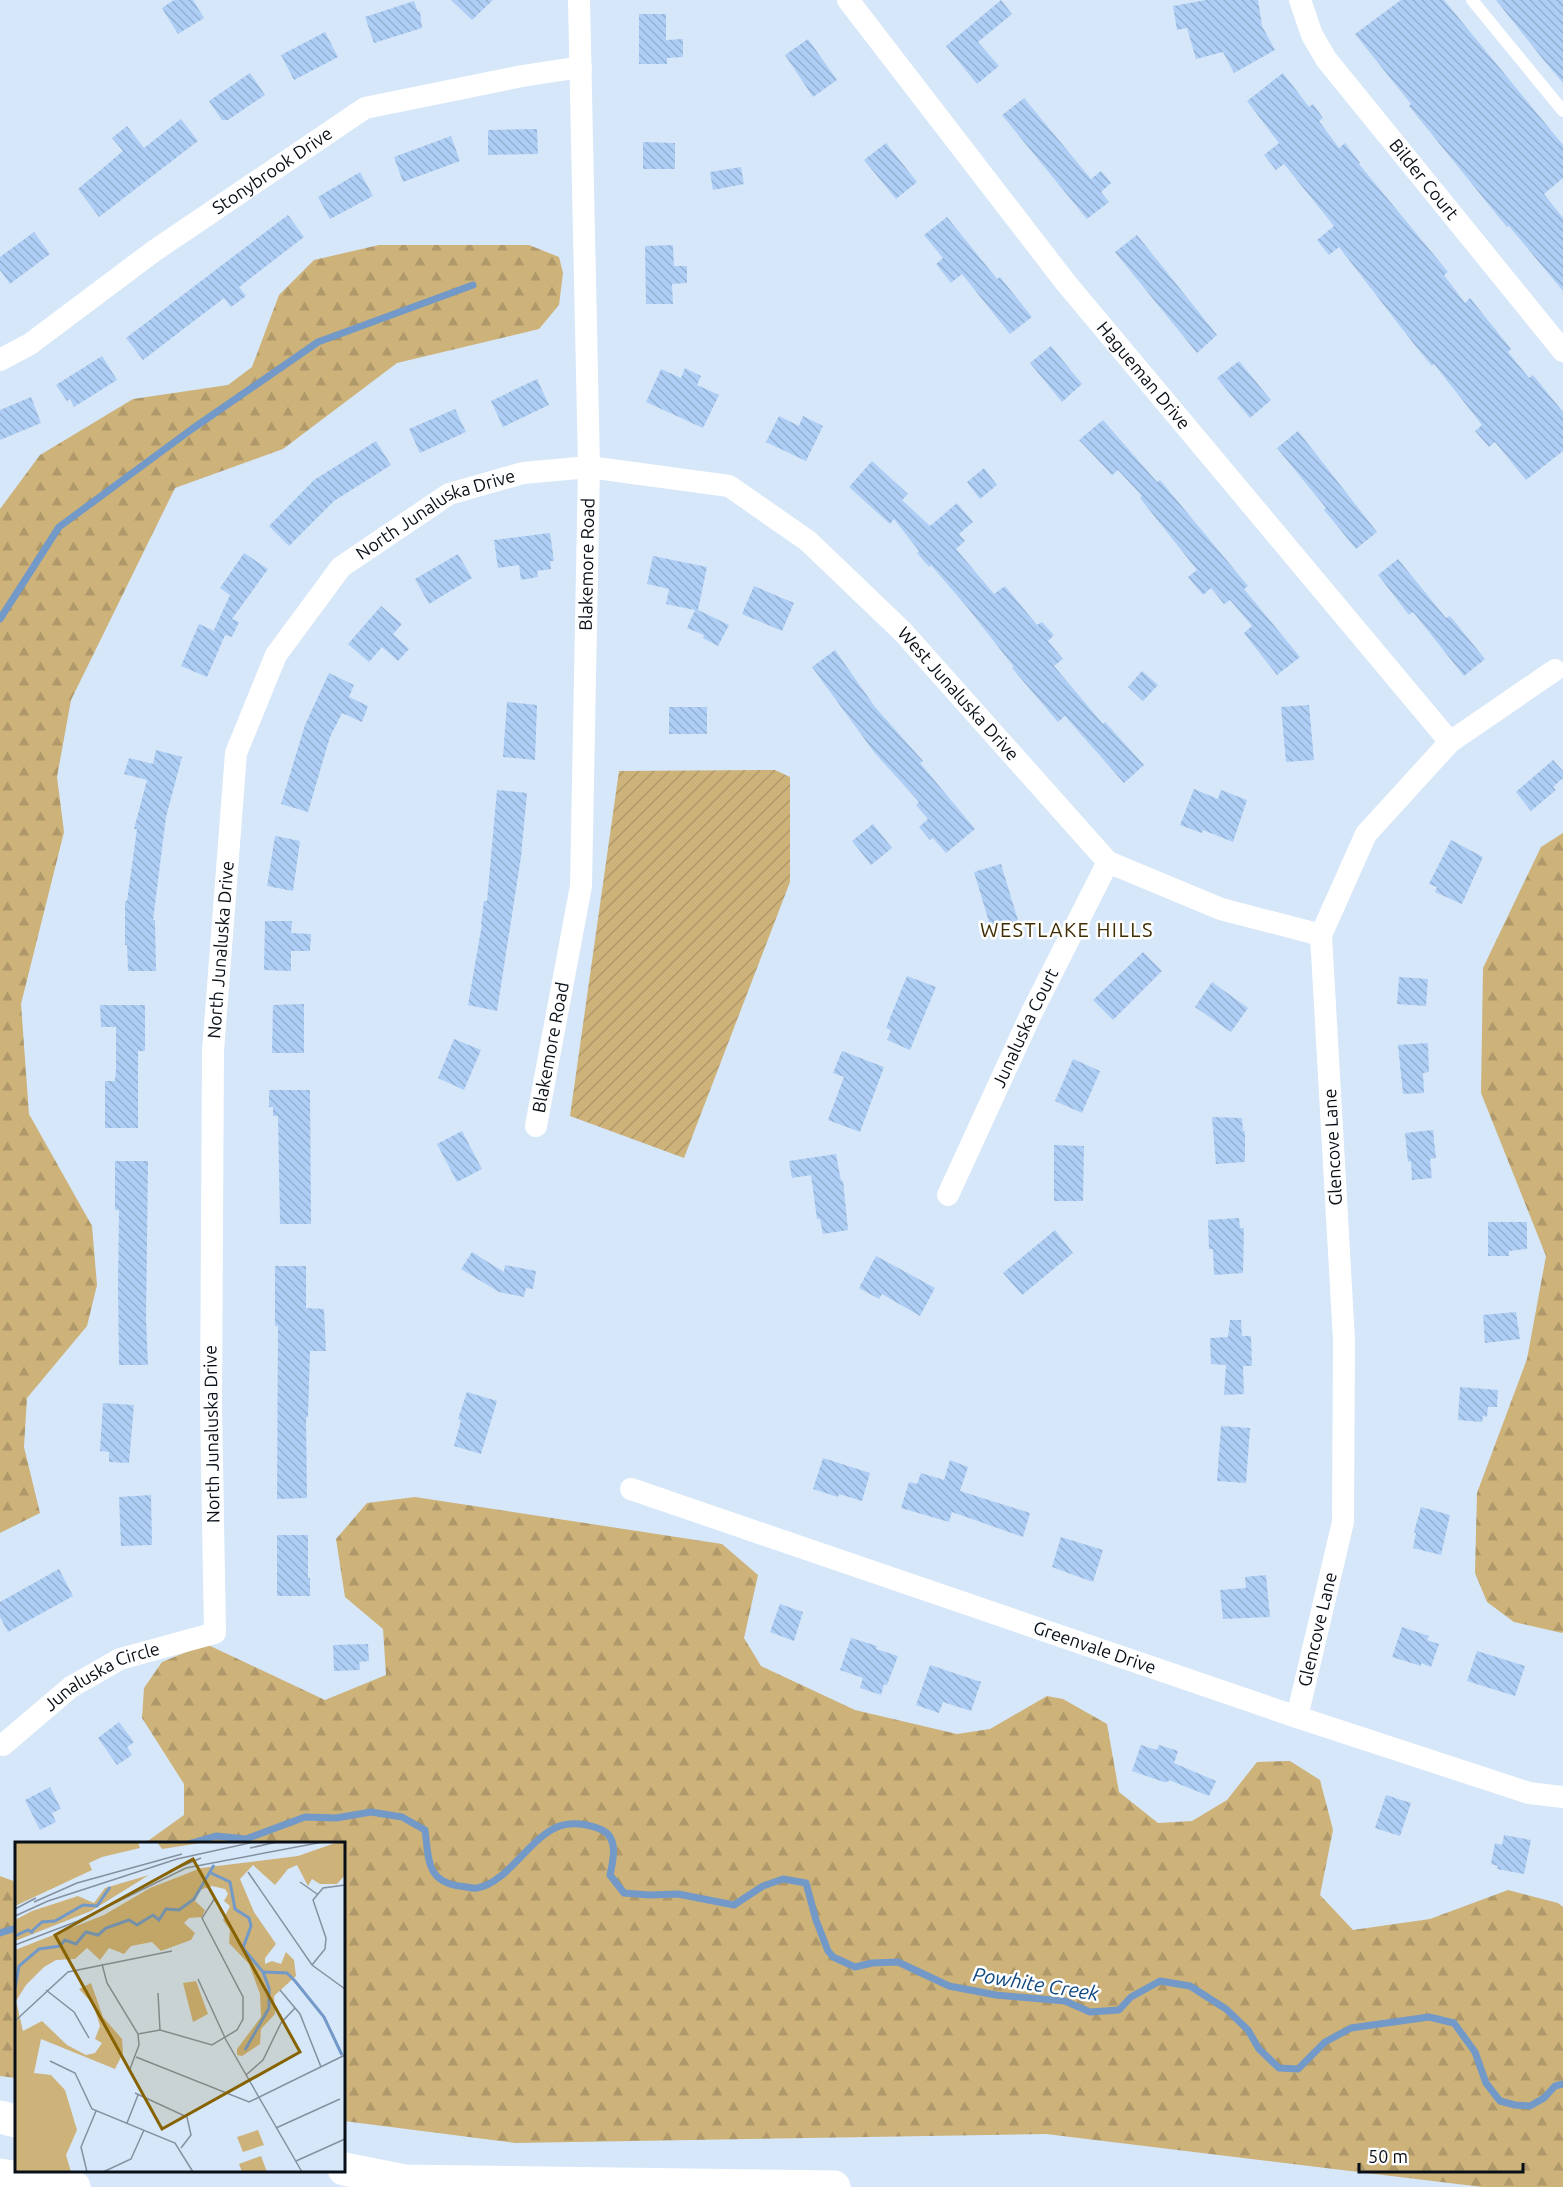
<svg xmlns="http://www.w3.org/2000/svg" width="1563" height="2187" viewBox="0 0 1563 2187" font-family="Ubuntu,sans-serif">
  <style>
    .forest { fill: url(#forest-firs) }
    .garden { fill: url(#garden-furrows) }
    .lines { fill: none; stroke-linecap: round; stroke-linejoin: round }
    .stream { stroke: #7299c7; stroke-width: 7 }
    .building { fill: url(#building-back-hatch) }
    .lane { stroke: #fff; stroke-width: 12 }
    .street { stroke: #fff; stroke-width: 22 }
    .highway { stroke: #fff; stroke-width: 33 }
    .labels { text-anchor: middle; stroke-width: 5; stroke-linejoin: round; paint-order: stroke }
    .street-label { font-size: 18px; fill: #080f17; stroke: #fff }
    .neighbourhood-label { font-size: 20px; letter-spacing: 1.5px; fill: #3f2d04; stroke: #fff }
    .water-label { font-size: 20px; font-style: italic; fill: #0e4881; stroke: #fff }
    .inset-river { fill: none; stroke: #7299c7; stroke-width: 3 }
    .inset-road { fill: none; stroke: #84919f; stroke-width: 1.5 }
    .view { fill: #866300; fill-opacity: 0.15; stroke: #866300; stroke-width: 3 }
    .inset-edge { fill: none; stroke: #080f17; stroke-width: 3 }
  </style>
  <defs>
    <pattern id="forest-firs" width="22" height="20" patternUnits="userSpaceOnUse" patternTransform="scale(1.5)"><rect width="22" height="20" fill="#cdb27a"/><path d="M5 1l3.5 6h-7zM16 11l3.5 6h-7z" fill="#af9869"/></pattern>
    <pattern id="garden-furrows" width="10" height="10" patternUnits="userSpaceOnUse" patternTransform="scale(1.5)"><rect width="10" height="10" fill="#cdb27a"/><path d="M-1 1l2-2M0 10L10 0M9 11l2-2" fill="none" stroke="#af9869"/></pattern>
    <pattern id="building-back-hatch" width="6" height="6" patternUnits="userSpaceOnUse" patternTransform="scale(1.5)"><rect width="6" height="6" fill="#aecef5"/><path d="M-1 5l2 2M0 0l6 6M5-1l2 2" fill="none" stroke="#94b0d1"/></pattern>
  </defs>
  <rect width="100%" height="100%" fill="#d6e7fa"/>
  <g class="forest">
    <path d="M379,245H529L559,257L563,273L559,305L539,329L397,363L283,449L175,488L71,700L57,777L64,832L21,1004L29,1114L92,1226L97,1285L87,1326L27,1398L24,1447L40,1513L0,1533V509L40,455L133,399L228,385L252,367L279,295L314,260Z"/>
    <path d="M1563,833V1632L1562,1633L1514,1622L1487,1602L1475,1573L1477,1493L1527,1359L1546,1256L1481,1093L1483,968L1541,847Z"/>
    <path d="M415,1497L722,1544L758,1575L744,1638L761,1666L855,1710L957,1734L990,1729L1047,1696L1063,1699L1107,1724L1119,1792L1158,1823L1192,1821L1227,1800L1257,1762L1290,1761L1320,1780L1333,1830L1320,1895L1353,1930L1430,1919L1508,1890L1558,1903L1563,1907V2187H1482L1046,2134L515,2143L344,2121V1844L145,1843L184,1815V1784L142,1718L144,1688L162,1662L206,1644L325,1700L386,1675L383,1629L345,1597L336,1539L367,1503Z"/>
    <path d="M0,1876L16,1882V2078L0,2076Z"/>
  </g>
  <path class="garden" d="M775,770L790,777V882L684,1158L570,1116L619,771Z"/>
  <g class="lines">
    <g class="stream">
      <path d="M0,619L59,527L192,429L318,342L473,285"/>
      <path d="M188,1844L216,1836L246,1839L305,1817L336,1818L371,1812L402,1817L425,1830C429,1857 425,1881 459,1886C464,1886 472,1889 477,1888C506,1884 529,1839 557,1827C571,1821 589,1824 602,1830C619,1838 613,1861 610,1875L624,1893L649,1895L678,1894L734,1905L763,1886L783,1879L806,1883L816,1920L828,1951L833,1957L855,1967L872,1963L898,1962L949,1986L996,1995L1065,2001L1090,2012L1119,2010L1131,1997L1160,1981L1190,1986L1226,2009L1248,2030L1259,2049L1279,2068L1298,2069L1325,2042L1351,2028L1429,2017L1454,2023L1475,2052L1486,2083L1500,2101L1515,2105L1530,2106L1544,2098L1555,2086L1563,2084"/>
      <path d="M0,1933L16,1928"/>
    </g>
  </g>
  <g class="building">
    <path d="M174,0H193L204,18L178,34L162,8Z"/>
    <path d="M451,0H493L472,20Z"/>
    <path d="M1001,0L1012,14L978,42L999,66L977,84L946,46Z"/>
    <path d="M1206,0H1258L1262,26L1275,50L1234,73L1223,52L1196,59L1187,28L1177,30L1173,6Z"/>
    <path d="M1401,0H1444L1563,145V178L1544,194L1563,218V291L1509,226L1507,227L1489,205L1409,106L1411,104L1355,34Z"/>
    <path d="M1496,0H1563V83L1542,58Z"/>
    <path d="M414,1L418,12L420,11L422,28L374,43L365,17Z"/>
    <path d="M639,14H666V40L683,39V57L667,58V64H639Z"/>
    <path d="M325,32L338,57L294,80L281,55Z"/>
    <path d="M808,39L837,80L813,97L785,55Z"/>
    <path d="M250,73L265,95L228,120H222L209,101Z"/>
    <path d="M1283,73L1309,107L1313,104L1323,118L1319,121L1339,148L1345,143L1360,163L1359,164L1448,272L1444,275L1465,303L1470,298L1511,349L1508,352L1529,378L1533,375L1563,412V451L1526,480L1495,442L1489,447L1475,431L1482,425L1434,364L1432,366L1417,348L1339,247L1329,255L1317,240L1334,226L1284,164L1276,170L1264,155L1279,143L1247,101Z"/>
    <path d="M1024,98L1091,179L1101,171L1111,183L1101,192L1109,202L1087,219L1002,115Z"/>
    <path d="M181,119L198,141L99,217L78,189L123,151L112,138L127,126L144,148Z"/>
    <path d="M537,129L538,154L488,155V130Z"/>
    <path d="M451,136L460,161L403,182L394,157Z"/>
    <path d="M643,142L675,143V169H643Z"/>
    <path d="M886,143L917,182L896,199L864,160Z"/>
    <path d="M741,167L744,184L713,190L710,172Z"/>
    <path d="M360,172L373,196L330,219L318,197Z"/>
    <path d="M288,215L304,237L239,287L246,296L231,307L224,298L143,360L126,338Z"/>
    <path d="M947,217L997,279L1000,277L1032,317L1010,334L962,274L951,283L936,264L943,258L924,235Z"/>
    <path d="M34,232L50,254L10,284L0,270V257Z"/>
    <path d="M1137,235L1217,335L1197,353L1115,252Z"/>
    <path d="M673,245L674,266H687V283L672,284L673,304H646L645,246Z"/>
    <path d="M1051,346L1082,384L1062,402L1030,363Z"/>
    <path d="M102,356L117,380L74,407L70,399L67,401L56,385Z"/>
    <path d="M1239,361L1271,400L1250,418L1217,378Z"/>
    <path d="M685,368L701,376L697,385L719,395L703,428L646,402L661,369L681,378Z"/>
    <path d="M537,379L549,405L503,427L491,401Z"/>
    <path d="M31,397L41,423L0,440V410Z"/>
    <path d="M455,409L466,432L420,453L409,429Z"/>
    <path d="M779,416L799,426L803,416L823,426L806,461L766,442Z"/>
    <path d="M1103,420L1157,482L1160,480L1248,586L1244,589L1300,657L1277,675L1244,633L1252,626L1230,600L1224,604L1211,588L1203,595L1188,577L1197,570L1140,498L1142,496L1118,470L1112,475L1079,440Z"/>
    <path d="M1298,431L1377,532L1356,549L1324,510L1326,508L1277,448Z"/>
    <path d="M376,441L391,465L334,501L289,546L269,526L314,480Z"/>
    <path d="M872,461L908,494L902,500L930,526L957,503L973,522L959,534L965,541L956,549L994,594L1005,586L1037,625L1042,622L1054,635L1048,641L1063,659L1054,666L1103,724L1105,722L1144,765L1124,783L1065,716L1058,722L1012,668L1014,667L967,607L931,565L929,567L917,553L919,551L894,519L890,524L849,487Z"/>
    <path d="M984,468L997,485L980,499L967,482Z"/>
    <path d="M550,533L554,561H550L551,569L537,571L538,577L521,580L519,565L498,568L494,540Z"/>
    <path d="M244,553L268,569L232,619L239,622L232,637L222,634L225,635L207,677L181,666L199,624L221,634L214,630L230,595L220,588Z"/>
    <path d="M458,554L472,578L429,604L415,579Z"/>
    <path d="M653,556L707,567L698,610L729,625L718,646L703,638L704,635L687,628L695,610L666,604L669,589L647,584Z"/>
    <path d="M1398,559L1446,618L1450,616L1485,659L1464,676L1413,612L1409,615L1378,575Z"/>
    <path d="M754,586L794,603L782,631L742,614Z"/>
    <path d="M381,606L402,624L393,634L409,649L398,661L382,647L369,662L348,644Z"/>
    <path d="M835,650L875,707L923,761L920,763L975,829L946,853L933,838L930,840L919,827L928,819L916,805L919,802L874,752L812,667Z"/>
    <path d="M1142,671L1158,685L1143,701L1128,687Z"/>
    <path d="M329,673L354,685L349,697L368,706L362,722L342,713L330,737L308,812L281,804L305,725Z"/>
    <path d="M507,702L537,705L535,760L503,757Z"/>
    <path d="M1309,705L1314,760L1286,762L1281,707Z"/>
    <rect x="669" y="707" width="38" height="27"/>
    <path d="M156,750L182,757L166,817L153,920H155L156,971H128L127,945H125V901H127L137,829H134L147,780L124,774L129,758L153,764Z"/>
    <path d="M1553,760L1563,771V778L1553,787L1556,790L1531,811L1516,792Z"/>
    <path d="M1194,789L1218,799L1221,790L1247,800L1233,842L1203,830L1202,833L1180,825Z"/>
    <path d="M497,790L527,793L521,857L497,1011L468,1005L482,924H481L484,901H487Z"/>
    <path d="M873,824L892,848L871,865L852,841Z"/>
    <path d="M275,836L300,841L293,891L267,886Z"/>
    <path d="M1451,840L1483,857L1462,904L1435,892L1437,887L1429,884Z"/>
    <path d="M1001,864L1020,927L993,935L974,872Z"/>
    <path d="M265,921H292L291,933L311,934L310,951H291V971L264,970Z"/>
    <path d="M1143,952L1162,971L1113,1020L1093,1000Z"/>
    <path d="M907,976L936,987L910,1050L887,1040L891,1030L886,1028Z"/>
    <path d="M1399,977L1428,979L1426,1006L1397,1004Z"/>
    <path d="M1212,982L1248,1008L1231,1032L1195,1007Z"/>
    <path d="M304,1004V1053H272L273,1005Z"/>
    <path d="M100,1005H145V1051H138V1128H105V1081H115L116,1071V1027H101Z"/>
    <path d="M454,1039L481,1050L464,1090L438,1078Z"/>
    <path d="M1428,1043L1429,1072L1423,1073L1424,1093L1403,1094L1398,1045Z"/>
    <path d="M842,1051L884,1067L860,1132L828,1120L844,1077L833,1073Z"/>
    <path d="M1073,1059L1100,1071L1082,1113L1055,1101Z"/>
    <path d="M269,1090H310L311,1224H280L278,1116H273V1107H269Z"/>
    <path d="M1212,1117L1242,1118L1243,1131H1245V1162L1216,1164Z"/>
    <path d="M1433,1130L1436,1158L1430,1159L1432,1178L1412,1180L1411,1161L1408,1162L1405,1133Z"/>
    <path d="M462,1131L482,1169L457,1182L437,1144Z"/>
    <path d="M1054,1145L1084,1146L1083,1201H1054Z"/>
    <path d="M836,1154L841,1181L843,1180L848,1230L823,1234L820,1219H817L811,1175L792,1178L789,1161Z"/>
    <path d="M115,1161H148L146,1319L148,1365H119L118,1289L119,1210H115Z"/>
    <path d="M1239,1218L1240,1228H1244L1243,1273L1214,1275L1213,1249H1209L1208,1220Z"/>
    <path d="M1488,1222H1527V1249L1509,1251V1256H1488Z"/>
    <path d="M1055,1230L1073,1253L1022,1295L1003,1273Z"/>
    <path d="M472,1252L504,1272L505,1265L536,1271L533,1289L526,1288L524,1297L499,1292L461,1269Z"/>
    <path d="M876,1256L935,1288L920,1316L882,1294L879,1299L859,1288Z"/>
    <path d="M275,1266H306V1308L324,1309L326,1351H310L308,1417H306L307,1498L277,1499L278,1326H275Z"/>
    <path d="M1516,1312L1520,1339L1485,1343L1483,1315Z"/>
    <path d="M1230,1320H1241L1242,1336H1251L1252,1366H1243L1244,1394L1224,1395L1226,1365L1211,1364L1210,1338L1228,1337Z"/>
    <path d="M1460,1387L1498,1390L1497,1407H1488L1487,1417L1483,1416L1482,1422L1458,1420Z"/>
    <path d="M467,1392L497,1401L481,1454L454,1446L461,1420L458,1419Z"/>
    <path d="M103,1403L134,1405L129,1463L109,1462V1452L100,1451Z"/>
    <path d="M1221,1426L1250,1428L1246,1483L1217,1481Z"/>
    <path d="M823,1458L870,1473L862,1501L839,1494L838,1497L813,1489Z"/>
    <path d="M950,1460L968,1467L960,1491L1030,1513L1023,1537L952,1512L949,1522L901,1508L909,1482L917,1484L921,1473L944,1480Z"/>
    <path d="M151,1495L152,1545L121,1546L119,1497Z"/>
    <path d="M1421,1507L1450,1515L1441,1555L1413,1548L1416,1533L1414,1532Z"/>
    <path d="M277,1535H308V1578H310V1596H277Z"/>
    <path d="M1061,1537L1103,1550L1093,1582L1052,1567Z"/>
    <path d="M59,1569L73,1596L8,1632L0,1617V1602Z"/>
    <path d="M1266,1575L1270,1617L1223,1619L1220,1590L1246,1588L1245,1577Z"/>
    <path d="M780,1604L803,1612L794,1641L770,1632Z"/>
    <path d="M1402,1627L1429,1636L1427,1640L1439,1644L1431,1667L1421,1663V1666L1392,1657Z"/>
    <path d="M851,1638L877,1646L876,1649L898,1656L887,1685L884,1684L881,1695L860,1688L863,1678L840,1670Z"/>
    <path d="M368,1644L369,1661L359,1662L360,1670L334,1671L333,1645Z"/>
    <path d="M1477,1651L1525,1666L1515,1696L1467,1681Z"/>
    <path d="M930,1665L981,1682L971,1711L943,1702L939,1713L916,1705Z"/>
    <path d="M119,1722L134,1742L127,1747L132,1755L117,1765L98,1738Z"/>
    <path d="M1141,1745L1157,1750L1159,1745L1178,1751L1174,1763L1216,1781L1209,1796L1169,1780L1168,1782H1164L1132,1771Z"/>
    <path d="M50,1787L61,1809L52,1813L56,1822L40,1830L25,1800Z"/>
    <path d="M1386,1795L1411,1803L1400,1836L1375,1828Z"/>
    <path d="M1504,1835L1531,1840L1524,1874L1497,1869L1498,1866L1491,1864L1495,1843L1502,1845Z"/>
  </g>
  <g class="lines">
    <path class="lane" d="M1472,0L1563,111"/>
    <g class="street">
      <path id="s1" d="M848,0L1066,283L1450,742"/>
      <path id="s2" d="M1300,0L1312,35L1326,59L1563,351"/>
      <path id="s3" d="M0,360L30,344L154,251L365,108L522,76L581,67"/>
      <path id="s4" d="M536,1126L581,886L589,467L579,0"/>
      <path id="s5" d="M948,1195L1032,1012L1108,862"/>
      <path id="s6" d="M631,1489L1297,1717L1529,1793L1563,1797"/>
      <path id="s7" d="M1297,1717L1343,1522L1344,1340L1321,935L1366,834L1450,742L1555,670"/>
      <path id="s8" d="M3,1745L71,1687L120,1659L215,1633L211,1407L213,1051L236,753L276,655L341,567L449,494L523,473L589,467L729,486L808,541L903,632L1108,862L1221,909L1321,935"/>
    </g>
    <g class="highway">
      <path d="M0,2117L16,2121"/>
      <path d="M344,2169L405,2181L834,2187"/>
      <path d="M0,2175L74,2187"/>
    </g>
  </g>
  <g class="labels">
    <g class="street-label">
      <text dy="6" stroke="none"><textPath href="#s3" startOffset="332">Stonybrook Drive</textPath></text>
      <text dy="6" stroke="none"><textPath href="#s2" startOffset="220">Bilder Court</textPath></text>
      <text dy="6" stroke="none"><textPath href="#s1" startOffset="478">Hagueman Drive</textPath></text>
      <text dy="6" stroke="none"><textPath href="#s8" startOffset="1450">North Junaluska Drive</textPath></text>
      <text dy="6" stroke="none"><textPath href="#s4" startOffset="566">Blakemore Road</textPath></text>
      <text dy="6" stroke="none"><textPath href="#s8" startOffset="2066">West Junaluska Drive</textPath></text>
      <text dy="6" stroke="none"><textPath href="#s8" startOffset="928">North Junaluska Drive</textPath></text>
      <text dy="6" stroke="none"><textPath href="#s5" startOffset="184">Junaluska Court</textPath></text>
      <text dy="6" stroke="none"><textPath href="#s4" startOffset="80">Blakemore Road</textPath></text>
      <text transform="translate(1333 1147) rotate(-93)" y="6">Glencove Lane</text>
      <text transform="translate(212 1434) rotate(-91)" y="6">North Junaluska Drive</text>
      <text dy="6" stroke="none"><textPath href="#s7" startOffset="90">Glencove Lane</textPath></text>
      <text dy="6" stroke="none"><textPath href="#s6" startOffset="490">Greenvale Drive</textPath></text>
      <text dy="6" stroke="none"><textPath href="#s8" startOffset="122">Junaluska Circle</textPath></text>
    </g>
    <g class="neighbourhood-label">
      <text x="1067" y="937">WESTLAKE HILLS</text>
    </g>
    <g class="water-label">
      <text transform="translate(1036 1984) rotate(9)" y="7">Powhite Creek</text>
    </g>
  </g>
  <g transform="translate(15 1842)">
    <rect width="330" height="330" fill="#d6e7fa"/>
    <path d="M74,21L77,28L0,64V62Z" fill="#cdb27a"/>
    <path d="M0,0H123L125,6L87,15L74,21L72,26L0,62ZM142,0H192L147,7ZM323,0H330V33L322,42H305L297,37L293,44L282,23L273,27L260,43L238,23L225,37L239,70L261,102L250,116V122L257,119L266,122L271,110L279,118L281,134L259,154L260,172L246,187L245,202L227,214L222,213V207L246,175L245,152L234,122L214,101L215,88L208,78L215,64L209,59L213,52L210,47L197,44L185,48L180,59L190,68L187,75L174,76L169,81L180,91L176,98L146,109L137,100L116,104L109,112L94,106L85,118L72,106L60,117L41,118L29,125L11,143L1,159L8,189L27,179L52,203L71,213L80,211L87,201L80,197L85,184L78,162L64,147L76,141L88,175L107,197L108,211L100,227L26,197L19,231L36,233L50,248L62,288L51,313L56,330H0V108L89,73L135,46L186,26L283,14ZM134,33L76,69L0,99V78L17,69L63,54L79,61L90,46Z" fill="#cdb27a"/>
    <path d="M181,139L193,172L178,180L168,141Z" fill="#cdb27a"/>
    <path d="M243,288L249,303L228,310L222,295ZM246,314L252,330H227L224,322Z" fill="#cdb27a"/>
    <path class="inset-river" d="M196,31L215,40L220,67L234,76L236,84L228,106L248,130L254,146V166L230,208M16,90L27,80L40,79L68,63L82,64L95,45M0,94L13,88L18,91M249,130L272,131L280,139L309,175L327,213M0,146L4,124L24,107L45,104L50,98L61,102L71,90L83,93L91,86L114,78L122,83L138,73L144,78L151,67L164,68L179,57L199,23"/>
    <path class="inset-road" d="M235,6L262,0M155,29L186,16M233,30L297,123L330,147M285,40L302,52M19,60L62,41L167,12M0,67L21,56M0,74L33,59L162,17L239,0M0,103L63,79L171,26L308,0M87,122L92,141L123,192L124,203L115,227M297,123L310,107L311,96L298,58L308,46L330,43M183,137L211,198L287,330M31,148L59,170L74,196M265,148L285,172L306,225M143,151L145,188M0,179L53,130L157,109M123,192L145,188L197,203L222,188L228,177V155L187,76L200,56M121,215L234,260L330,213M35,219L60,231L77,267L160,301L178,330M231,233L248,218L266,181L280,166M120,251L172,275L176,293L166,306M112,281L123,253M261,286L325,257M281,319L330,297M72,330L66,305L81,269M88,330L116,317L129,288"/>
    <path class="view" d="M178,17L285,210L147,287L40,93Z"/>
    <rect width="330" height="330" class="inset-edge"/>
  </g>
  <path d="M1359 2163v9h164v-9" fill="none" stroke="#080f17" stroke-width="3"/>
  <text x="1368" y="2163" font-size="18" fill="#080f17" stroke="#ffffff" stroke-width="4.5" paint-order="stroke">50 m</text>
</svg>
